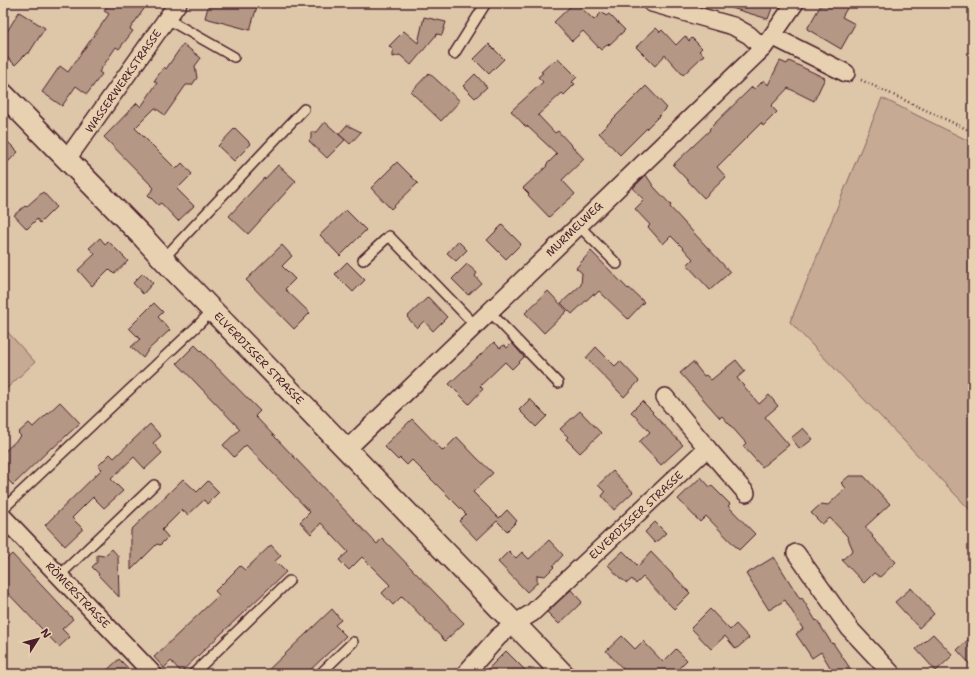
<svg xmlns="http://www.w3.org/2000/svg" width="976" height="677" viewBox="0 0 976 677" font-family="'Shantell Sans',sans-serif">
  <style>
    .green { fill: #c6aa94; stroke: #886460 }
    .building { fill: #b49785; stroke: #4a1f2b }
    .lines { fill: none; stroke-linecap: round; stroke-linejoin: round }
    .service-casing { stroke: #4a1f2b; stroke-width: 12 }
    .minor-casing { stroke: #4a1f2b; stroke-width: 20 }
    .tertiary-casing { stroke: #4a1f2b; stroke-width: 24 }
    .path { stroke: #4a1f2b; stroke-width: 2.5; stroke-dasharray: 1 3; stroke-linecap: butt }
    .service { stroke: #e8d1b1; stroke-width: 9 }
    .minor { stroke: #e8d1b1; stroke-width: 17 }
    .tertiary { stroke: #e8d1b1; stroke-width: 21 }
    .labels { text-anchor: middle; stroke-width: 3; stroke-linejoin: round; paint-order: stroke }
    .street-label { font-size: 11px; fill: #4a1f2b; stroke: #e8d1b1 }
  </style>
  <rect width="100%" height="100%" fill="#dec6a9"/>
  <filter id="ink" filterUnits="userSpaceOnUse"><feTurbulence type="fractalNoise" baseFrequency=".025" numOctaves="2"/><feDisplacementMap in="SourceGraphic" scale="8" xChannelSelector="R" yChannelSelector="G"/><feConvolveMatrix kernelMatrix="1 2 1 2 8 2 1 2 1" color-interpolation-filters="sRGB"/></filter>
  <g filter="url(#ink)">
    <g class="green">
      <path d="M882,98L973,143V513L790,322Z"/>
      <path d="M3,327L35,362L3,392Z"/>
    </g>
    <g class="building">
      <path d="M109,3H148L130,29L133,31L119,49L116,47L99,72L102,74L87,94L76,86L62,106L42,92L60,66L68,72L109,14L104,11Z"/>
      <path d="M209,3H258L250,30L205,18Z"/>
      <path d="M574,3H576L594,20L602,12L606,16L609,14L625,30L609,45L608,44L601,50L583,31L572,41L554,22Z"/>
      <path d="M726,3H774L768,19L725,6Z"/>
      <path d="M822,3H850L842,17L855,24L841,49L807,29Z"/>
      <path d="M19,12L45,28L29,53H27L15,65L3,53V38Z"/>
      <path d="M424,17L446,22L442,35L437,34L411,65L400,55L393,57V50L389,46L404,31L418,43Z"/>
      <path d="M656,28L660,32L662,30L676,45L685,36L689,41L692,38L702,48L699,51L704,55L683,75L665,55L655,66L636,47Z"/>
      <path d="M183,44L201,58L195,66L197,78L192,85H186L165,115L155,108L135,128L176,169L182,163L192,174L177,189L194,206L178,221L161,203L158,205L148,195L154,188L104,137L137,103L141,107L157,83L154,81L164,67L166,69Z"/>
      <path d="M489,44L504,59L489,74L474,59Z"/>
      <path d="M558,58L577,77L572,82L575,84L564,95L562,93L538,115L555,133L558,131L584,159L562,180L575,194L549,217L528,195L529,194L523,188L547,166L546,165L557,154L527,126L526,127L511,111L543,82L538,77L543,73L541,72L553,61L554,62Z"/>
      <path d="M780,61L787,64L789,61L825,78L814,101L788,88L771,106L777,112L763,126L761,123L717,167L726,177L704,198L673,165L710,130L709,129L752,87L755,89L764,80L768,85Z"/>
      <path d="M429,73L460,101L441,121L411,92Z"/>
      <path d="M475,74L487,87L475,98L463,86Z"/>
      <path d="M646,86L667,108L620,155L599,133Z"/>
      <path d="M325,122L345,140L327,158L309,141L311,138V132H317Z"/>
      <path d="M347,125L361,132L350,144L339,134Z"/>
      <path d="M235,128L251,144L234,161L218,146Z"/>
      <path d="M3,137L18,152L3,167Z"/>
      <path d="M397,162L418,183L391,209L371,188Z"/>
      <path d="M278,165L296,181L248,234L229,216L264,178L265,179Z"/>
      <path d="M646,175L654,187L671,205L670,207L730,272L710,290L687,265L693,259L683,248L671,236L663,244L648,227L650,225L635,209L644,200L633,188Z"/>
      <path d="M43,192L55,205V206L56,207L40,223L37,219L27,229L14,215L25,206L26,207Z"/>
      <path d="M346,210L366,230L340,256L320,235Z"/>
      <path d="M502,225L521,244L506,259L487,240Z"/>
      <path d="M100,238L105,244L108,241L128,261L114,274L109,269L92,286L78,270L95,254L89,248Z"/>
      <path d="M458,241L467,250L456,261L447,253Z"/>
      <path d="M282,245L292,256L282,266L295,279L285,289L310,313L294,329L246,280Z"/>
      <path d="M591,251L628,289L629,288L644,302L628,319L599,291L595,295L593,294L572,314L561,303L581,285L582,273L576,268Z"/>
      <path d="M347,262L365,280L353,292L335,274Z"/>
      <path d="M467,264L477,273L475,276L481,283L468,295L452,279Z"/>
      <path d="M143,273L153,283L143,294L133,283Z"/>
      <path d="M548,291L567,311L544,333L525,313Z"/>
      <path d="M428,297L447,317L433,331L424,321L417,328L407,317Z"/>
      <path d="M154,303L163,312L158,317L170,330L149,349L143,358L131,347L140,339L129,328Z"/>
      <path d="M494,342L500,348L504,345L507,348L512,343L524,357L512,369L505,362L480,386L483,389L469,404L449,384Z"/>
      <path d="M195,345L260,411L255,416L377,544L382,538L464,623L445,641L402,596L393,605L382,593L390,585L362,557L349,570L339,560L348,552L321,523L311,534L300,522L310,512L246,445L234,457L223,445L240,429L177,363Z"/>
      <path d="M596,347L615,366L620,361L639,381L624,397L586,358Z"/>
      <path d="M736,360L745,371L737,378L759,404L769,395L778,406L765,417L789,445L762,467L743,446L746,443L722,416L720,418L680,373L693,362L704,376L706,375L711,380Z"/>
      <path d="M530,399L547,416L536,427L519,410Z"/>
      <path d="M642,401L653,412L652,413L683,445L661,465L639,442L650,432L631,412Z"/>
      <path d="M60,402L80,423L53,448L52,447L13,485L3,475V453L21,436L18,433L29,423L33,427Z"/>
      <path d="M580,411L601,433L580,453L566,439L568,437L560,429Z"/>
      <path d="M412,419L443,451L457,437L477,458L493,473L473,492L499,518L507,510L517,521L507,531L497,521L477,540L459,521L466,514L412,460L407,465L400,458L398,460L384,446Z"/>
      <path d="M150,424L161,436L153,443L162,453L145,469L134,457L111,479L123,491L104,508L93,497L72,518L83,529L65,546L45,525L102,469L98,466L110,454L114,458Z"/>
      <path d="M803,428L813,439L800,449L791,438Z"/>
      <path d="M613,471L633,492L614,510L602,496L605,492L598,485Z"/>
      <path d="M849,476H864L890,504L865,527L873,536L872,537L896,562L880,577L874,573L864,583L842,560L853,550L847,536L830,518L822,524L811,513L821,504L828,505L846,488L841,483Z"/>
      <path d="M701,477L710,487L712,486L730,504L728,506L755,534L739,550L706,516L700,522L678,499Z"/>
      <path d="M183,479L197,492L208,481L219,492L207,504L204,500L188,515L182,510L162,530L168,537L160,545L157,544L131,570V530Z"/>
      <path d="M655,522L666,533L655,543L645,532Z"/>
      <path d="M549,540L563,555L553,566L554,567L545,576L537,575V583L527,592L498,562L509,551L516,558L522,552L529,559Z"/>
      <path d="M271,545L281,556L275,561L286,572L181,672L171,661L164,668L154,657L219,595L215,591L240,566L245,570Z"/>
      <path d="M112,549L118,556L119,597L98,575L99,574L92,567L97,562V555L104,556Z"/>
      <path d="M623,551L638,566L651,552L690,593L674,609L643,577L636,584L632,579L627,583L620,578L608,565Z"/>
      <path d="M12,554L73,619L62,629L70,637L59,647L3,588V563Z"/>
      <path d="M774,557L800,599L802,598L816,621L817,620L832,644L833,643L854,674H834L821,652L812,658L796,634L803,629L785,600L769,610L746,574Z"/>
      <path d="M911,588L934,614L919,628L895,602Z"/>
      <path d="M571,590L582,602L559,624L547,612Z"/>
      <path d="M332,609L341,620L335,625L346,636L306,674H264Z"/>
      <path d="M710,609L730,630L736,624L749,638L736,649L725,636L711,649L691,628Z"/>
      <path d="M933,634L953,655L936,671L916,649Z"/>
      <path d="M973,635V667L957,650Z"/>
      <path d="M622,636L635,649L643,641L663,662L676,649L687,660L673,674H628L606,651Z"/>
      <path d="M506,651L529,674H483Z"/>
      <path d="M119,659L134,674H103Z"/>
    </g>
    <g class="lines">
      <g class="service-casing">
        <g id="service">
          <path d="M167,19L234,57"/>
          <path d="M454,54L486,3"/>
          <path d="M578,225L617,264"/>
          <path d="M163,259L304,109"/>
          <path d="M363,260L389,236L475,325"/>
          <path d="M489,311L558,383"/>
          <path d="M3,509L196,327L213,310"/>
          <path d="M59,576L154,485"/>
          <path d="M193,674L289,581"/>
          <path d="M320,674L353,642"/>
        </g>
      </g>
      <g class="minor-casing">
        <g id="minor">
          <path d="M652,3L733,26L749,35L763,48"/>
          <path d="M772,36L846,73"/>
          <path d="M67,159L178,3"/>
          <path d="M707,448L746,493"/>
          <path d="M347,449L763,48L772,36L795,3"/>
          <path d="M3,517L153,674"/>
          <path d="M796,553L850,629L892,674"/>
          <path d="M465,674L498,637L514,624L532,613L707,448L665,397"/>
        </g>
      </g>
      <g class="tertiary-casing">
        <path id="tertiary" d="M3,94L143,237L163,259L563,674"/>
      </g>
      <path class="path" d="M861,80L973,132"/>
      <use href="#service" class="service"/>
      <use href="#minor" class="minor"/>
      <use href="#tertiary" class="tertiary"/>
    </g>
  </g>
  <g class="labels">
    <g class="street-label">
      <text transform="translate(123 81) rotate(-55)" y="4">WASSERWERKSTRASSE</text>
      <text transform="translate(574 229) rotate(-44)" y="4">MURMELWEG</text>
      <text transform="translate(259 358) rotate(46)" y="4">ELVERDISSER STRASSE</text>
      <text transform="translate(636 515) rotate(-43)" y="4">ELVERDISSER STRASSE</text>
      <text transform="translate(78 595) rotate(46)" y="4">RÖMERSTRASSE</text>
    </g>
  </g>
  <rect width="976" height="677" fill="none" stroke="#e8d1b1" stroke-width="16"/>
  <rect x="8" y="8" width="960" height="661" fill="none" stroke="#4a1f2b" stroke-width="1.5" filter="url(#ink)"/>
  <g transform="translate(38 639) rotate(54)" stroke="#e8d1b1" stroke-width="3" paint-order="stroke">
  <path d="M0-3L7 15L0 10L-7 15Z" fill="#4a1f2b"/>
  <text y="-6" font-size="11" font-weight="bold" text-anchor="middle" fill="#4a1f2b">N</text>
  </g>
</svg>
